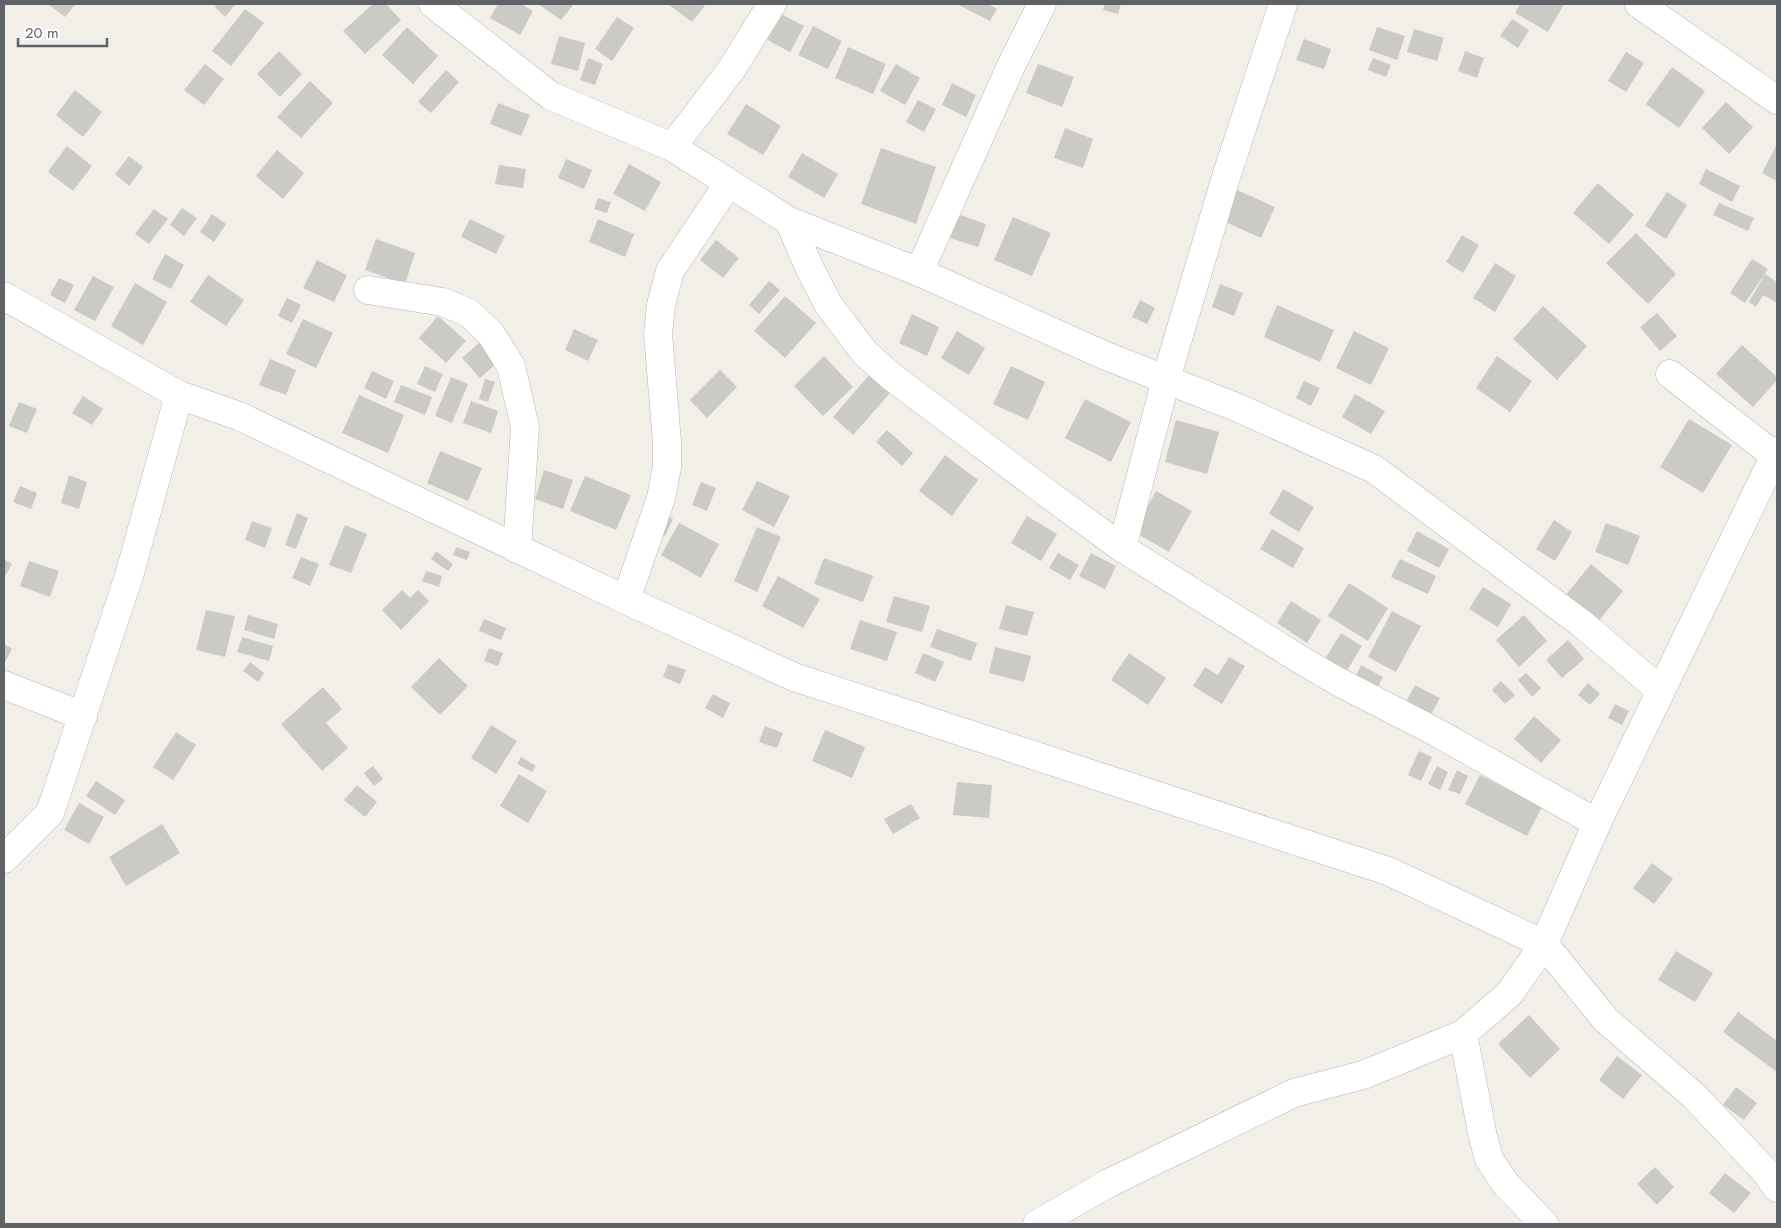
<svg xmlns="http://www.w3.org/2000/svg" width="1781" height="1228" viewBox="0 0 1781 1228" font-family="Jost,sans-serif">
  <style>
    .building { fill: #cccac5 }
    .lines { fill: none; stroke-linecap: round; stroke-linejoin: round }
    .minor-casing { stroke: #b5b8bc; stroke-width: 29 }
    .minor { stroke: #fff; stroke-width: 28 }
  </style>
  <rect width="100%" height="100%" fill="#f1efe8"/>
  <g class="building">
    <path d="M48,4H76L65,17Z"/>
    <path d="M217,4H236L225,17L215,7Z"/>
    <path d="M373,4H386L401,20L365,54L343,31Z"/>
    <path d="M498,4H521L533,11L520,35L490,18Z"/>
    <path d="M538,4H574L561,20Z"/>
    <path d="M668,4H706L692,22Z"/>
    <path d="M957,4H988L997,9L990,21Z"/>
    <path d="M1105,4H1121L1118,14L1103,10Z"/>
    <path d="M1520,4H1564L1548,32L1515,13Z"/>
    <path d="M245,9L264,23L231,66L212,51Z"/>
    <path d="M779,13L804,26L790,52L766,39Z"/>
    <path d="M617,17L634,28L612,61L595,49Z"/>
    <path d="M1512,19L1529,30L1518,48L1500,36Z"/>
    <path d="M813,26L842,41L828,69L798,55Z"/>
    <path d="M407,27L438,56L413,84L382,55Z"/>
    <path d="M1377,27L1405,36L1397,60L1369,50Z"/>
    <path d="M1414,29L1444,38L1437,61L1407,52Z"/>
    <path d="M559,36L585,43L578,71L551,64Z"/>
    <path d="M1304,39L1331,49L1324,69L1296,60Z"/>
    <path d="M848,47L886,64L873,94L835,78Z"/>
    <path d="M279,51L302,74L280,97L257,74Z"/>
    <path d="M1465,51L1484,58L1477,78L1458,71Z"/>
    <path d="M1626,52L1644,63L1626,92L1608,81Z"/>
    <path d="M588,58L603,64L595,85L580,80Z"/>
    <path d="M1373,58L1391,65L1386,77L1368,70Z"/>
    <path d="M205,64L224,79L204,105L184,90Z"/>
    <path d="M896,64L920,78L905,105L880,91Z"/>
    <path d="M1038,64L1074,77L1062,107L1026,93Z"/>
    <path d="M1672,67L1705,91L1679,128L1646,104Z"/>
    <path d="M446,70L459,82L431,113L418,102Z"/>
    <path d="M310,81L333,103L301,138L277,117Z"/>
    <path d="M952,83L976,95L966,117L942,105Z"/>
    <path d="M75,90L102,112L83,137L56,115Z"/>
    <path d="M918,100L936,109L924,132L906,122Z"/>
    <path d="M1726,102L1753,127L1729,154L1702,128Z"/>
    <path d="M498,103L530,115L521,136L490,124Z"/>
    <path d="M746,104L781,126L763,155L727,134Z"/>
    <path d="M1065,128L1093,139L1083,168L1054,158Z"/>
    <path d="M1777,144V181L1762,173Z"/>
    <path d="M67,146L92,166L73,191L48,172Z"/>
    <path d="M881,148L936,167L916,224L861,204Z"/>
    <path d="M277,150L304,173L283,199L256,176Z"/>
    <path d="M802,153L838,174L824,198L788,177Z"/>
    <path d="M129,156L143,167L129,186L115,174Z"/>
    <path d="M566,159L592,170L584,189L558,178Z"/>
    <path d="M629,164L661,182L645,211L613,194Z"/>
    <path d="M499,165L526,169L523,188L495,184Z"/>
    <path d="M1706,169L1740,186L1732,202L1699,184Z"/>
    <path d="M1598,183L1634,215L1609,244L1573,213Z"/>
    <path d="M1235,189L1275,207L1261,238L1221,220Z"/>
    <path d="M1667,192L1687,205L1666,239L1645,226Z"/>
    <path d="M598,198L611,202L607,213L594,209Z"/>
    <path d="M1719,203L1754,218L1748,231L1713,215Z"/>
    <path d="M182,208L197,218L184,236L170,225Z"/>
    <path d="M154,209L168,219L149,244L135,234Z"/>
    <path d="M212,214L226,224L214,242L200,232Z"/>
    <path d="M958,214L986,224L978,247L950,238Z"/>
    <path d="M1013,217L1051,233L1032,276L994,260Z"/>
    <path d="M470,219L505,236L496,254L461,237Z"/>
    <path d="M598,219L634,234L625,257L589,242Z"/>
    <path d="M1636,233L1676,274L1648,304L1606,263Z"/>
    <path d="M1462,235L1479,245L1463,273L1446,262Z"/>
    <path d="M376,239L415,253L405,284L365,270Z"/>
    <path d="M716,240L739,258L723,278L700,260Z"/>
    <path d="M165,254L184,265L171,289L152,279Z"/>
    <path d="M1752,259L1768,269L1745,303L1730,293Z"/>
    <path d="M317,260L347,275L334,302L303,288Z"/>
    <path d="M1495,263L1516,276L1495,312L1473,298Z"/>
    <path d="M1765,274L1777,282V303L1763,295L1756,307L1749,302Z"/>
    <path d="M208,275L244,300L226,326L190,302Z"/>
    <path d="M93,276L114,287L95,321L74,310Z"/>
    <path d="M59,278L74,285L65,303L50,295Z"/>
    <path d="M769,281L780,290L759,314L749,305Z"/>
    <path d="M135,283L167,302L143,345L111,326Z"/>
    <path d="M1220,284L1243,293L1234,316L1212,307Z"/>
    <path d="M785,296L816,323L785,358L754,331Z"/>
    <path d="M287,298L301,305L292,323L278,316Z"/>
    <path d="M1140,300L1155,308L1147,324L1132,317Z"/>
    <path d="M1277,305L1334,330L1320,362L1264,337Z"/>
    <path d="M1543,306L1587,346L1557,380L1513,339Z"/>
    <path d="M1657,313L1677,336L1660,351L1640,327Z"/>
    <path d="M912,314L939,327L927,356L899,343Z"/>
    <path d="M438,316L466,341L446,363L419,338Z"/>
    <path d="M303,319L333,333L316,368L286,354Z"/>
    <path d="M574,329L598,340L588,361L565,350Z"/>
    <path d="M957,331L985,348L969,375L941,358Z"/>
    <path d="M1354,331L1389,348L1371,385L1336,368Z"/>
    <path d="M480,342L497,363L480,378L462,358Z"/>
    <path d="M1742,345L1777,377V380L1753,407L1716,374Z"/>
    <path d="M824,356L853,387L823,416L794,386Z"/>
    <path d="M1497,356L1532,381L1510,412L1476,388Z"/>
    <path d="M270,359L296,370L286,395L259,385Z"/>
    <path d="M425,366L443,374L435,392L417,384Z"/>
    <path d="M1011,366L1045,382L1028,420L993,404Z"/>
    <path d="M720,370L737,387L707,418L690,400Z"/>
    <path d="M372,371L394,381L386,399L364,388Z"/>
    <path d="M870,374L891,392L853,435L833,417Z"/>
    <path d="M451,377L468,384L452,423L435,416Z"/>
    <path d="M485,379L495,382L488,402L479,399Z"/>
    <path d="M1304,381L1320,388L1311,406L1296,398Z"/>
    <path d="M401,385L432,397L425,415L394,402Z"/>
    <path d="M1355,394L1385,411L1371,434L1342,417Z"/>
    <path d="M359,395L404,415L388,453L342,433Z"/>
    <path d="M83,396L103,409L92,425L72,413Z"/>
    <path d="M1085,399L1131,422L1111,462L1065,438Z"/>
    <path d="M471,401L498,411L491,433L463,423Z"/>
    <path d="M19,402L37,409L27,433L9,426Z"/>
    <path d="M1689,419L1732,445L1703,493L1660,467Z"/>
    <path d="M1176,420L1219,432L1207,474L1165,462Z"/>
    <path d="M887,430L913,453L902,466L876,442Z"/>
    <path d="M440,451L482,468L468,501L427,483Z"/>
    <path d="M945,455L978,480L952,516L919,491Z"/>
    <path d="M544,470L573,480L563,509L535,499Z"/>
    <path d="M69,475L87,482L79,509L61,503Z"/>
    <path d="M585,476L631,495L616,530L570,511Z"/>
    <path d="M757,481L790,496L774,527L742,510Z"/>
    <path d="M701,482L716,488L707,511L692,505Z"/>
    <path d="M20,486L37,493L31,509L13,502Z"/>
    <path d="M1283,489L1314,507L1299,532L1269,514Z"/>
    <path d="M1156,491L1192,511L1169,552L1134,532Z"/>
    <path d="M297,513L308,518L296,549L285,545Z"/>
    <path d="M662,513L673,519L665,536L653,529Z"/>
    <path d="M1027,516L1057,534L1041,561L1011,543Z"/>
    <path d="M1554,520L1572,532L1555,561L1536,549Z"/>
    <path d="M252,521L272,528L265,548L245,540Z"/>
    <path d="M679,523L719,544L701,578L661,555Z"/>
    <path d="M1606,523L1640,536L1628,565L1595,552Z"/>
    <path d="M345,525L367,534L351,573L329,565Z"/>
    <path d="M757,527L781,537L757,592L734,581Z"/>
    <path d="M1272,529L1304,548L1293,568L1260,549Z"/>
    <path d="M1417,531L1449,549L1439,568L1407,551Z"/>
    <path d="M456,547L470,552L467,560L453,555Z"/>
    <path d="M436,551L453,564L448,571L431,559Z"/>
    <path d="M1058,553L1079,565L1070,580L1049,568Z"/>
    <path d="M1091,553L1116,566L1105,589L1079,576Z"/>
    <path d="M301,557L319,564L310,586L292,578Z"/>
    <path d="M824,558L873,576L863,602L814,584Z"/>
    <path d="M4,559L12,564L4,578Z"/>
    <path d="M1400,559L1436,576L1428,594L1391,577Z"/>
    <path d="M29,561L59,571L50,597L20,586Z"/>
    <path d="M1591,564L1623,591L1597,623L1565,596Z"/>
    <path d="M426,571L442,576L439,587L422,581Z"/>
    <path d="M778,576L820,599L803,628L762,606Z"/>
    <path d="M1349,583L1388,608L1368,641L1328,616Z"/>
    <path d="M1483,587L1511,604L1498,627L1469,609Z"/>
    <path d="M402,590L410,598L418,590L429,601L401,630L382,610Z"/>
    <path d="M894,596L930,606L922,632L886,622Z"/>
    <path d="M1291,601L1321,620L1307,643L1277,623Z"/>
    <path d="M1006,605L1034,612L1027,636L999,629Z"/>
    <path d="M206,610L235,616L225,657L196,650Z"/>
    <path d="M1392,611L1421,626L1396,672L1368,657Z"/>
    <path d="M248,615L278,624L274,639L244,630Z"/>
    <path d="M1524,615L1547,641L1519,667L1496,640Z"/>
    <path d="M484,619L506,628L501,640L479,631Z"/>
    <path d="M860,620L897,632L887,661L850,649Z"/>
    <path d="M937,629L977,643L971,661L930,647Z"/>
    <path d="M1341,633L1362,646L1346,672L1325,659Z"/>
    <path d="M242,637L273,646L269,661L237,652Z"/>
    <path d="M1568,640L1584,659L1562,678L1546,660Z"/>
    <path d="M4,644L12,649L4,664Z"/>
    <path d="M995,647L1031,656L1024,682L989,673Z"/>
    <path d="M489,648L503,653L498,666L484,661Z"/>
    <path d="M923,653L944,662L935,682L915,673Z"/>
    <path d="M1129,653L1166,678L1148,705L1111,680Z"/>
    <path d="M1229,657L1245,666L1222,704L1193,686L1205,667L1218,675Z"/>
    <path d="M439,658L468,686L440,715L411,687Z"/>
    <path d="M250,662L264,673L258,682L243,671Z"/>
    <path d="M668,664L686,670L680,684L663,677Z"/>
    <path d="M1361,665L1383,677L1376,690L1355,678Z"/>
    <path d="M1526,673L1541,688L1532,697L1518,680Z"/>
    <path d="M1501,681L1515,695L1505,704L1492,690Z"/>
    <path d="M1588,683L1600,694L1590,705L1578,695Z"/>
    <path d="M1415,685L1440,698L1430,716L1406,702Z"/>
    <path d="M323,687L342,709L326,723L348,748L322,771L281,724Z"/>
    <path d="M713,694L730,703L723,718L705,708Z"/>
    <path d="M1615,704L1629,711L1622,725L1608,718Z"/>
    <path d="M1534,716L1561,740L1541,763L1514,739Z"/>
    <path d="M491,725L517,741L496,774L471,758Z"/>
    <path d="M765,726L783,733L777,748L759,742Z"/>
    <path d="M825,730L865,747L852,778L812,761Z"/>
    <path d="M176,732L196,745L173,780L153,767Z"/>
    <path d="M1419,751L1432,757L1421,781L1408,775Z"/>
    <path d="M521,757L536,766L532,772L517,764Z"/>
    <path d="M373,766L383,779L374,786L364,773Z"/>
    <path d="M1437,766L1448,772L1440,790L1428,784Z"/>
    <path d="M1457,770L1468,776L1460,794L1448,790Z"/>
    <path d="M519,774L547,791L528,823L500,806Z"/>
    <path d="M1480,775L1542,807L1527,836L1465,804Z"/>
    <path d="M96,781L125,800L115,815L86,796Z"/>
    <path d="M957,782L992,785L989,818L953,815Z"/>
    <path d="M357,785L377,802L365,817L344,800Z"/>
    <path d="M79,803L104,817L89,844L64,830Z"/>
    <path d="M911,804L920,818L893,834L884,819Z"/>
    <path d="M162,824L180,853L126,886L109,857Z"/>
    <path d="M1652,863L1673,879L1654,904L1633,888Z"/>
    <path d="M1676,951L1713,973L1695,1002L1658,980Z"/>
    <path d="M1738,1012L1777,1041V1072L1723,1032Z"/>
    <path d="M1529,1015L1560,1049L1530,1078L1498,1044Z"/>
    <path d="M1617,1056L1642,1075L1623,1099L1599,1080Z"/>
    <path d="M1736,1087L1757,1103L1744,1120L1723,1105Z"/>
    <path d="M1655,1167L1674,1187L1657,1205L1637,1184Z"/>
    <path d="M1725,1173L1751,1193L1734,1213L1709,1193Z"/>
  </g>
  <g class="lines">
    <g class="minor-casing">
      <g id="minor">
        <path d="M433,4L551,96L672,147L789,221L919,272L1106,356L1236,407L1374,469L1581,623L1660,690"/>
        <path d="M1639,4L1777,100"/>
        <path d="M672,147L731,70L772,4"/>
        <path d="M789,221L810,269L828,304L865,353L892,377L1032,482L1122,548L1301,660L1337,681L1434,731L1597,823"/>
        <path d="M919,272L1011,66L1042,4"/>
        <path d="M368,290L443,302L469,313L491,334L511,366L525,427L517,549"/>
        <path d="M4,296L179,395L239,416L626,600L794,677L1388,871L1544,944L1606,1020L1693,1095L1766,1172L1777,1188"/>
        <path d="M1670,374L1775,456"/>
        <path d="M1122,548L1166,379L1226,177L1283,4"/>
        <path d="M626,600L661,498L667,467V442L658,334L661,305L670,271L728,184"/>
        <path d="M4,685L83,716"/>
        <path d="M4,859L50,813L129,576L179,395"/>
        <path d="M1463,1034L1483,1137L1489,1159L1505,1183L1544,1224"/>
        <path d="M1037,1224L1109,1183L1294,1093L1363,1075L1463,1034L1510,993L1544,944L1597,823L1777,451"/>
      </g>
    </g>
    <use href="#minor" class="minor"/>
  </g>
  <rect width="1781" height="1228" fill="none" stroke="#5f6368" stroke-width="10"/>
  <path d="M18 38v8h89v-8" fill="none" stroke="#5f6368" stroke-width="2.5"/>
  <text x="25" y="38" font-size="15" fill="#5f6368" stroke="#ffffff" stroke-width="4" paint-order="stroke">20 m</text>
</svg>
